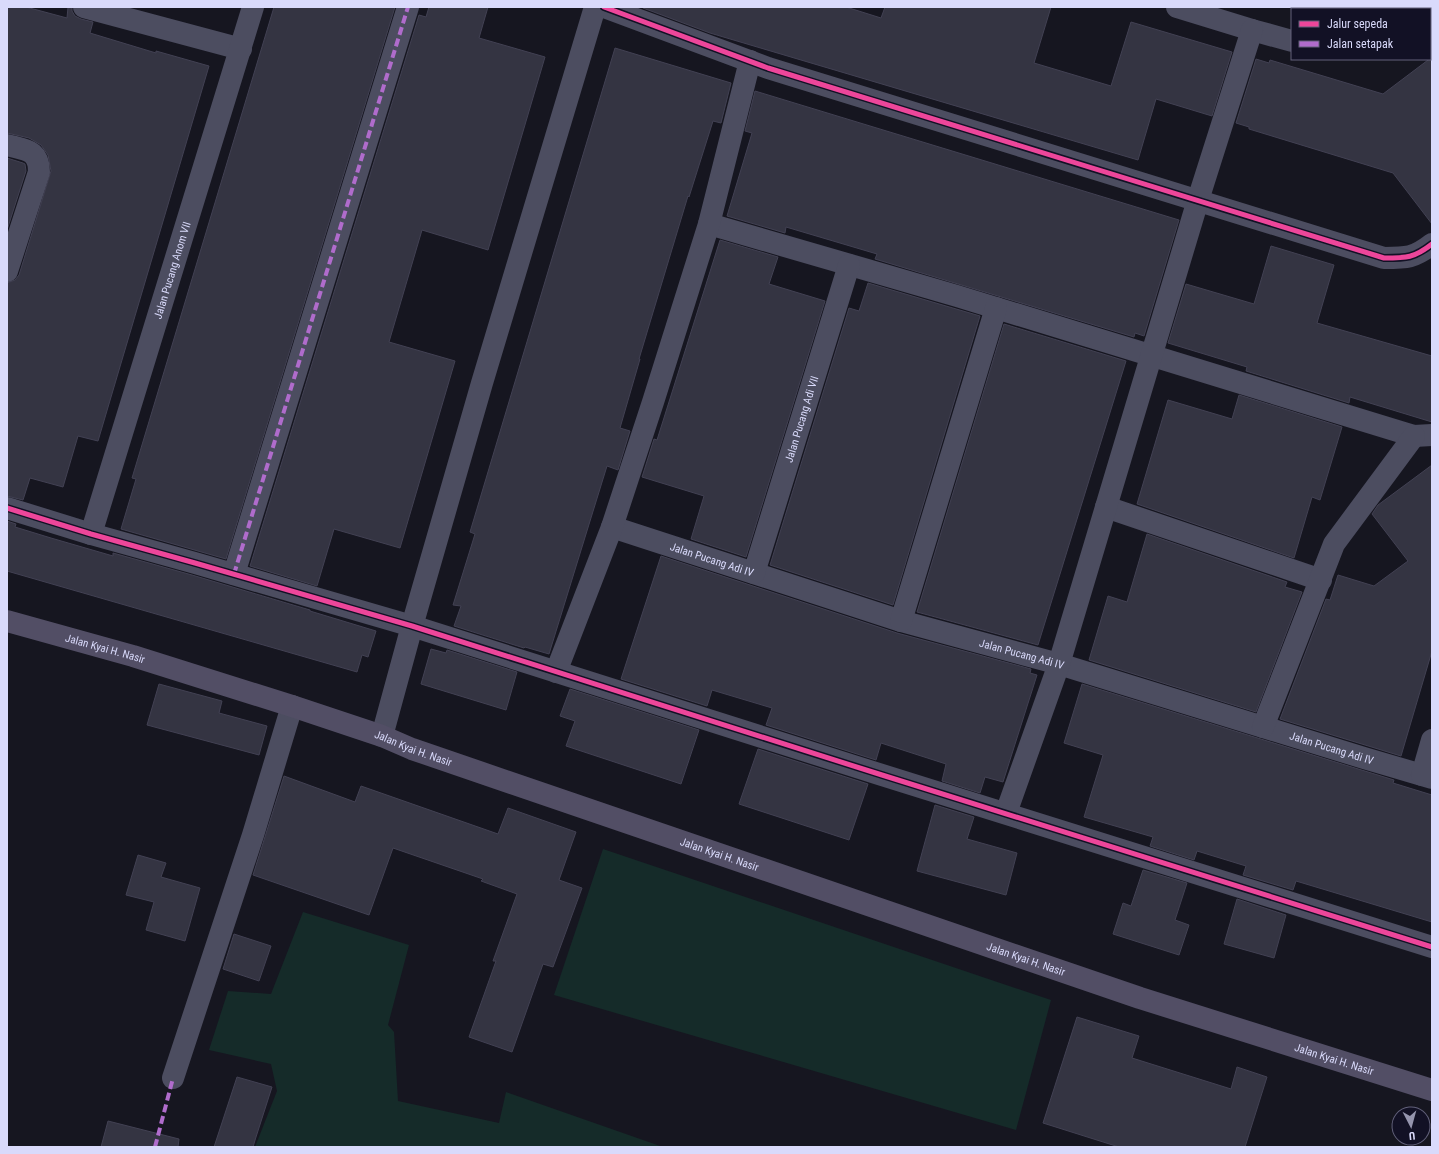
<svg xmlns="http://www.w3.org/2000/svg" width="1439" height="1154" viewBox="0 0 1439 1154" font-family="'Roboto Condensed',sans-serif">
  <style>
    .green { fill: #152b29 }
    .building { fill: #343442; stroke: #424153 }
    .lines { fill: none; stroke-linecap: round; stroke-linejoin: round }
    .minor { stroke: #4c4d60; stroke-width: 22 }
    .major { stroke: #524e65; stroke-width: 22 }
    .quiet { stroke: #b06ccc; stroke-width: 4; stroke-dasharray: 8 4; stroke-linecap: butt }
    .cycleway-casing { stroke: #121125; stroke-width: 8 }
    .cycleway { stroke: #ed469a; stroke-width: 5 }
    .labels { text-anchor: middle; stroke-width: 3; stroke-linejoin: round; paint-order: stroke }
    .street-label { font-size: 11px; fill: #d9dafb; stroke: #121125 }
  </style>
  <rect width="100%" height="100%" fill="#161620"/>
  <g class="green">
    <path d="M603,849L1051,1000L1016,1130L554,995Z"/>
    <path d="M303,912L409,945L388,1025L394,1032L398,1101L499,1123L506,1092L663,1147H255L277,1091L271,1064L209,1050L228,991L271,994Z"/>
  </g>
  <g class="building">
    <path d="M7,7H26L67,18L68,7H72V11L75,16L81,19L93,22L90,33L156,53V51L209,66L98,441L78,436L63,487L30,478L23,500L7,496V283L15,280L19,275L51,171L48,155L41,145L29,138L7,133Z"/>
    <path d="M274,7H395L226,559L121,529L136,479L132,478Z"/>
    <path d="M429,7H488L479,38L545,57L488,250L422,230L389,342L455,361L400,548L334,529L317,586L250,566L419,15L426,17Z"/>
    <path d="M643,7H846L881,18L885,7H1051L1034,63L1111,86L1131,22L1232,52L1212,116L1156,99L1138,160L710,33L643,8Z"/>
    <path d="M615,48L731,83L721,123L713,121L689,197L688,196L639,359H640L620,428L630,431L618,470L607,466L549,654L525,647L524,648L454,626L461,606L453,605L475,534L470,532Z"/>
    <path d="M1432,57V224L1393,173L1249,129V127L1236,123L1256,59L1269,63L1270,60L1383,94Z"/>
    <path d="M755,91L1179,220L1144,336L1135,333L1134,337L875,259L877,254L786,227L785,233L727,216L752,133L745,131Z"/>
    <path d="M7,158L23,163L25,164L26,171L7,230Z"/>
    <path d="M720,240L778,257L769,284L825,301L746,557L691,539L704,496L642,477L654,439L657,440Z"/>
    <path d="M1271,246L1334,265L1317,323L1432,356V422L1350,397L1349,403L1246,371L1247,367L1168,343L1186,284L1254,304Z"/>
    <path d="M868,283L980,316L893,605L770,565L849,308L859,311Z"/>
    <path d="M1004,324L1126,361L1038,645L917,612Z"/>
    <path d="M1239,395L1342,427L1320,500L1312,497L1294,558L1137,504L1168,400L1232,419Z"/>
    <path d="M1432,465V651L1401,756L1280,719L1326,599L1330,600L1338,575L1374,586L1408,561L1372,514L1378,505Z"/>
    <path d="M7,521L16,524L15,527L51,538L113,556V553L192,575L310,610V611L376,631L368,657L362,655L357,672L7,571Z"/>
    <path d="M1147,534L1287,582L1285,587L1302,592L1256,712L1089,660L1108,596L1127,602Z"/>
    <path d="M661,556L897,633L1031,669L1030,673L1037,675L1003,782L985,777L980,793L942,781L946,764L881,743L876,760L766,725L772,708L712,690L707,706L621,679Z"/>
    <path d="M431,649L446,653L447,650L517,672L506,710L421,684Z"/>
    <path d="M159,684L222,701L219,713L267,726L259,755L147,725Z"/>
    <path d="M1082,684L1394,780L1393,783L1432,795V922L1296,881L1293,890L1243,875L1246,866L1197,851L1194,860L1150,846L1153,837L1084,817L1103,755L1064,743Z"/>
    <path d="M570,689L699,730L681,784L566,746L575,721L560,716Z"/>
    <path d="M758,749L868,784L849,840L739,804Z"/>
    <path d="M284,776L355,802L361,786L498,834L508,808L576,832L559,880L582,888L553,967L543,964L512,1052L469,1037L496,961H493L517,894L481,881L483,879L393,848L369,915L253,875Z"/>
    <path d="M935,805L974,817L967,839L1017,853L1006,895L917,871Z"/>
    <path d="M138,855L166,863L161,877L200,888L185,941L146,930L154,902L126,895Z"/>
    <path d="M1143,870L1187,883L1175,920L1189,925L1179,955L1113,934L1123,903L1131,906Z"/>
    <path d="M1237,899L1286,915L1274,958L1224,944Z"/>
    <path d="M234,934L271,946L259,981L223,969Z"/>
    <path d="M1077,1017L1139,1036L1132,1058L1231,1089L1237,1067L1267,1077L1245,1147H1119L1043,1123Z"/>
    <path d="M237,1077L272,1087L256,1137L253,1147H214Z"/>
    <path d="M108,1121L179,1139L178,1147H101Z"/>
  </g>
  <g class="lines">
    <g class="minor">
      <path d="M84,7L241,49"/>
      <path d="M604,7L768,68L1384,258C1407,258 1414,258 1432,244"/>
      <path d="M1177,7L1252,30L1292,41"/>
      <path d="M1430,33L1432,32"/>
      <path d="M7,145C25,150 39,149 39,172L7,271"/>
      <path d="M709,224L957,296L1404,433L1414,436L1432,435"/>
      <path d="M1106,507L1321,580"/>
      <path d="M7,508L91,534L195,563L412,626L882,775L1432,947"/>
      <path id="s1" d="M612,527L901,621L1059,664L1364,758L1432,778"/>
      <path id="s2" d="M91,534L253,7"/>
      <path id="s3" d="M754,573L849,265"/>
      <path d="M234,574L408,7"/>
      <path d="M901,621L996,308"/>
      <path d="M556,672L612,527L653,402L709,224L750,61"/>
      <path d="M1263,727L1334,544L1414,436"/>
      <path d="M382,736L412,626L482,383L595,7"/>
      <path d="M1422,775L1432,740"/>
      <path d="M1006,813L1059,664L1198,200L1252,30"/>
      <path d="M173,1078L253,835L292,706"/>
    </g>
    <path class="major" id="s4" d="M7,621L133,656L292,706L382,736L412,749L1140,998L1432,1090"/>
    <g class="quiet">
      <path d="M234,574L408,7"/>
      <path d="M155,1147L173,1078"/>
    </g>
    <g class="cycleway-casing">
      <g id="cycleway">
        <path d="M604,7L768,68L1384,258C1407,258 1414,258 1432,244"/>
        <path d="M7,508L91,534L195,563L412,626L882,775L1432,947"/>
      </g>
    </g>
    <use href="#cycleway" class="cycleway"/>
  </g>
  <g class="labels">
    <g class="street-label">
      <text dy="4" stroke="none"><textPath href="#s2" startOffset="276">Jalan Pucang Anom VII</textPath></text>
      <text dy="4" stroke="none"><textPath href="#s3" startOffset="161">Jalan Pucang Adi VII</textPath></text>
      <text dy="4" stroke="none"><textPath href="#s1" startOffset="105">Jalan Pucang Adi IV</textPath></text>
      <text dy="4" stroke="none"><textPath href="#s4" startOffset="102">Jalan Kyai H. Nasir</textPath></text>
      <text dy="4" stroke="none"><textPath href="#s1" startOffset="429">Jalan Pucang Adi IV</textPath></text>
      <text dy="4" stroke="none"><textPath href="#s4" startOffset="426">Jalan Kyai H. Nasir</textPath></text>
      <text dy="4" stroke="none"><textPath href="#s1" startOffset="753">Jalan Pucang Adi IV</textPath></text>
      <text dy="4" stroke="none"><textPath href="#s4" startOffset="750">Jalan Kyai H. Nasir</textPath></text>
      <text dy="4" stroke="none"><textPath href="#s4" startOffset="1074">Jalan Kyai H. Nasir</textPath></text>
      <text dy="4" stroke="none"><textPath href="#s4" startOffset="1398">Jalan Kyai H. Nasir</textPath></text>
    </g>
  </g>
  <rect width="1439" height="1154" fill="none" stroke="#d9dafb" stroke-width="16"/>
  <rect x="1291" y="8" width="140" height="52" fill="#121125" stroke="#62617b"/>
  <rect x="1299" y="21" width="20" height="6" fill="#ed469a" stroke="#62617b"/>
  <text x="1327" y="28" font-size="12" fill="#d9dafb">Jalur sepeda</text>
  <rect x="1299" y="41" width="20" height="6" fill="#b06ccc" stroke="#62617b"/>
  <text x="1327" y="48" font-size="12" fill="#d9dafb">Jalan setapak</text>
  <g transform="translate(1411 1126) rotate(174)"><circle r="19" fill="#121125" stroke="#62617b"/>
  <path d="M0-3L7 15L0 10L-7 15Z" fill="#9595ae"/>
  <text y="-6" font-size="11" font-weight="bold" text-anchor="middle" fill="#d9dafb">U</text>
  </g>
</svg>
